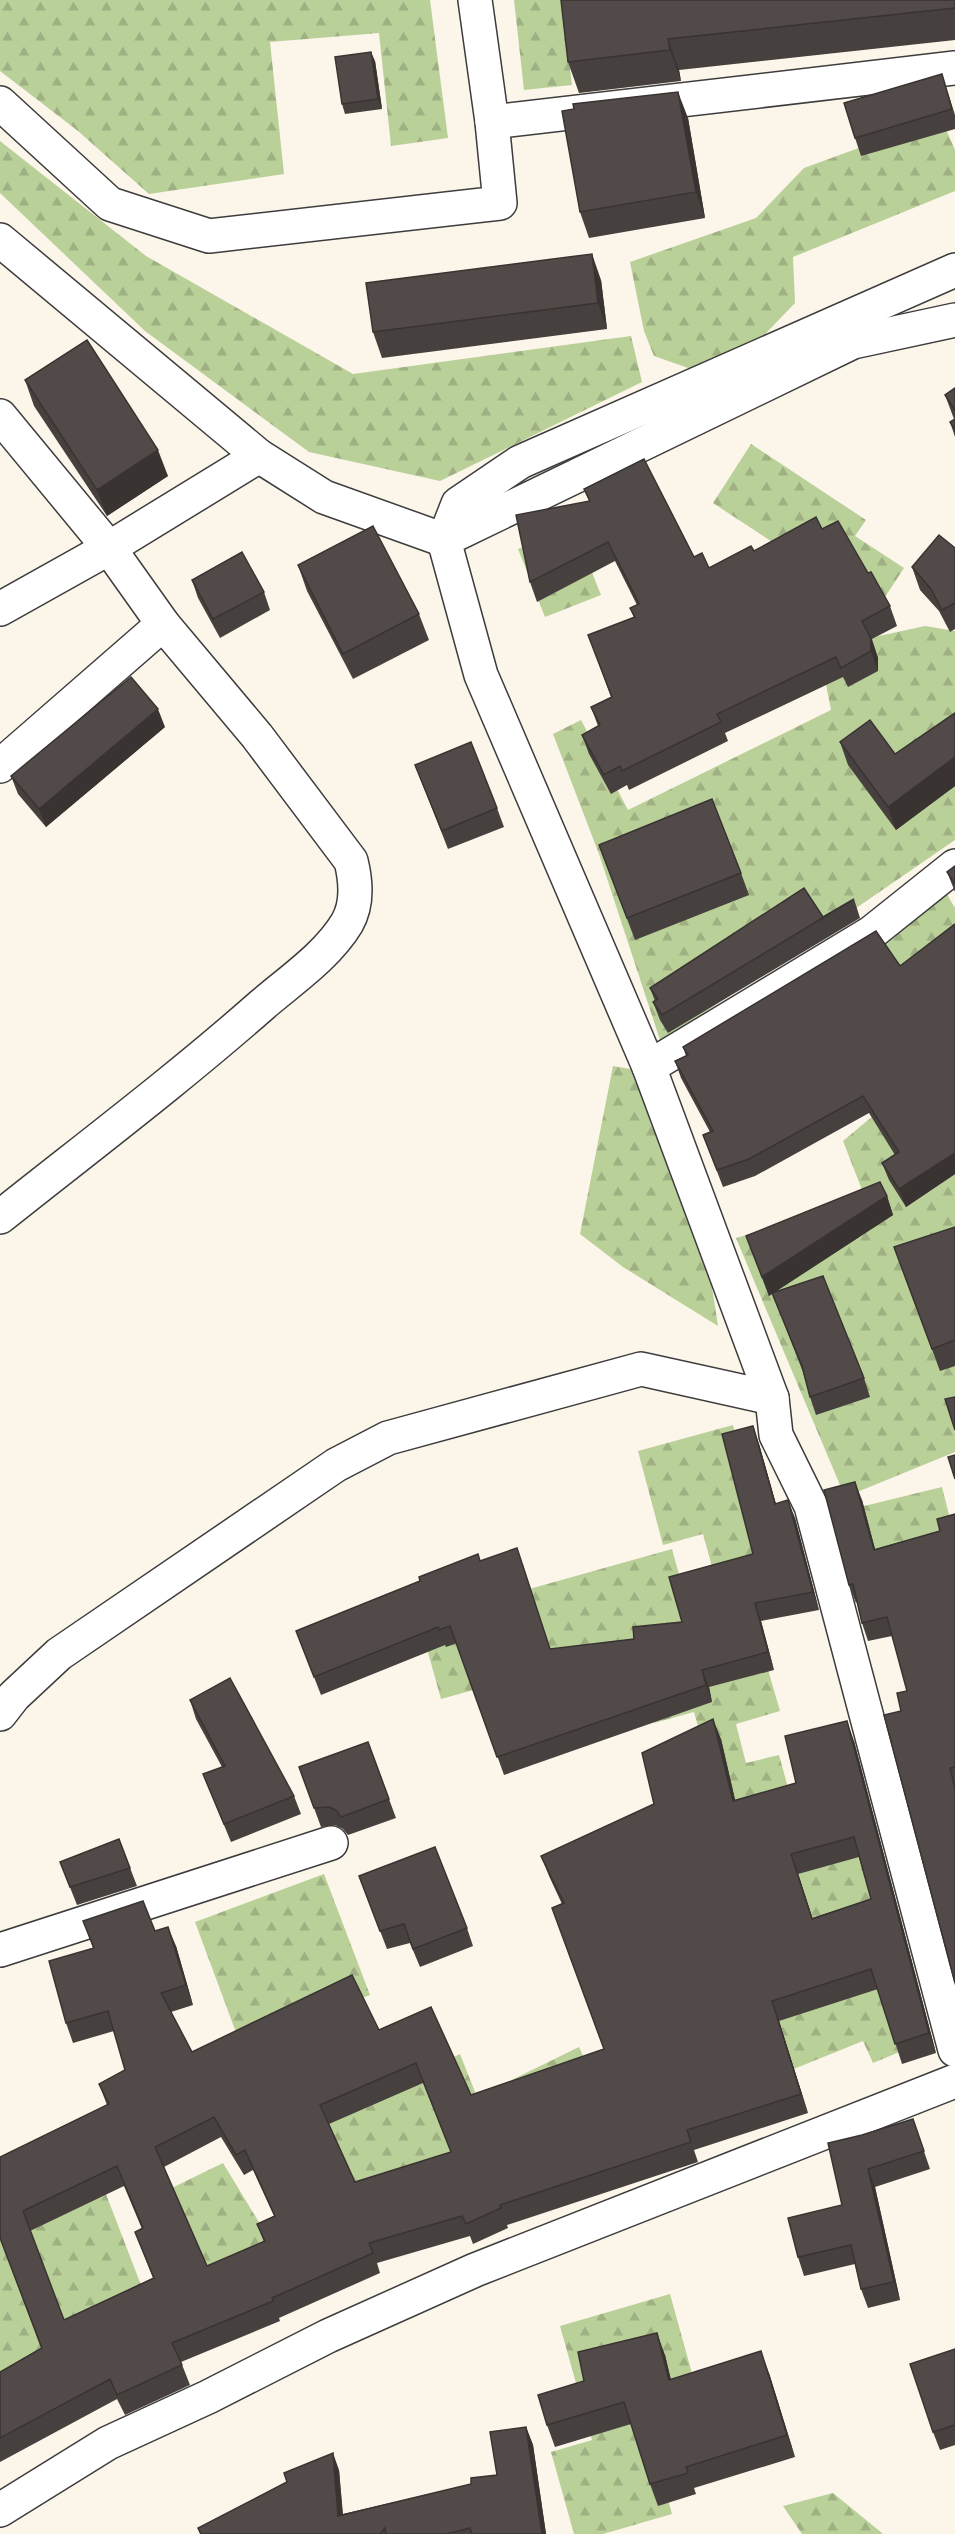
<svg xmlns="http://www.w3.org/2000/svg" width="955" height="2534" viewBox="0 0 955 2534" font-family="Spectral,serif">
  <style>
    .forest { fill: url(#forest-firs) }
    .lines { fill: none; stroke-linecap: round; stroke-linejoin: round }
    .minor-casing { stroke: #3d3d3d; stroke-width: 36 }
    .minor { stroke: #fff; stroke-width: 33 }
    .wall { fill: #46403e; fill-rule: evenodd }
    .shaded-wall { fill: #393432 }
    .building { fill: #514a48; stroke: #393432; stroke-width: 1.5; fill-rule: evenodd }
  </style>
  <defs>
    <pattern id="forest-firs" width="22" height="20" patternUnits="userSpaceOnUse" patternTransform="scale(1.5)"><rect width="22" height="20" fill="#bad099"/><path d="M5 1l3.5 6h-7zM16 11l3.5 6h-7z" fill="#9fb182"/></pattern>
  </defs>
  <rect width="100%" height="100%" fill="#fcf5e9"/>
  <g class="forest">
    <path d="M0,0H430L448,138L391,146L379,33L270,42L284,174L149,194L78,131L0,71Z"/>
    <path d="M514,0H562L572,85L524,90Z"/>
    <path d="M941,118L955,150V191L793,257L795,303L746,354L691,369L654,356L644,331L630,262L756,218L804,168Z"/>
    <path d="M0,141L146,256L353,374L631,336L642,382L440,481L309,452L145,331L0,193Z"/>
    <path d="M751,444L866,520L855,536L904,568L862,632L809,566L713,503Z"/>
    <path d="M574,527L601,595L545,617L518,549Z"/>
    <path d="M925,626L955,631V840L692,1021L660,1040L599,854L553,734L581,720L628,810L831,710L819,649Z"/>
    <path d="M940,883L955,908V1452L845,1497L736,1238L866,1200L843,1141L880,1110L795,986Z"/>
    <path d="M613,1066L636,1070L708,1262L718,1326L623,1267L580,1234Z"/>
    <path d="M733,1425L785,1613L729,1628L703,1534L663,1545L638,1451Z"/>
    <path d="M942,1487L955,1539L882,1628L852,1509Z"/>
    <path d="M672,1549L702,1657L760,1642L780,1711L736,1724L746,1763L779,1755L800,1831L863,1813L893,1922L739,1965L710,1770L694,1712L654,1723L632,1646L441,1699L419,1620Z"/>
    <path d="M324,1874L370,1995L240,2043L195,1922Z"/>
    <path d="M892,1958L926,2041L873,2063L863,2041L774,2077L749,2016Z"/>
    <path d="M579,2047L617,2132L384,2231L320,2119L460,2054L477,2097Z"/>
    <path d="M223,2163L280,2257L199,2312L141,2203Z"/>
    <path d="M99,2176L166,2350L0,2413V2214Z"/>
    <path d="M670,2294L693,2377L638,2393L672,2514L603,2534H574L551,2452L592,2440L560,2326Z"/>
    <path d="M833,2493L882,2533V2534H802L783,2506Z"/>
  </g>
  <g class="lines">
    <g class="minor-casing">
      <g id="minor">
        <path d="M0,103L110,204L209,236L500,203L492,122L475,0"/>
        <path d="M492,122L955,68"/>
        <path d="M0,240L259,456L324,497L444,540L458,504L520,462L955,270"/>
        <path d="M955,320L853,342L444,540L481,675L649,1067L871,933L955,866"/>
        <path d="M0,416L109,548L163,624L257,736L351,861C356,881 358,904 347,923C327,956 291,980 262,1005C178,1079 88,1147 0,1217"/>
        <path d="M0,609L109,548L259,456"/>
        <path d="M0,766L163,624"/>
        <path d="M772,1398L776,1435L811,1506L955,2050"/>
        <path d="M0,1714L14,1696L59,1654L336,1465L388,1438L641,1369L772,1398L649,1067"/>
        <path d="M0,1950L331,1843"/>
        <path d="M0,2510L108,2443L208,2397L328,2336L475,2270L955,2081"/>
      </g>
    </g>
    <use href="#minor" class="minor"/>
  </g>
  <g class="wall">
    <path d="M561,0H955V40L679,70L681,81L579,93L568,62Z"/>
    <path d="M375,61L382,109L345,114L342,104Z"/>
    <path d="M948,93L955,115V129L861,156L855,138Z"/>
    <path d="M688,118L705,218L589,238L580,212Z"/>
    <path d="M601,280L607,329L382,358L373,332Z"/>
    <path d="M25,380L168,476L107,516L34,406Z"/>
    <path d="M955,388V437L950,422L954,419L945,395Z"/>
    <path d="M584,489L694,557L709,568L754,551L822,529L868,573L890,606L897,626L872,639L878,658V671L848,687L843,677L725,733L728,741L629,790L627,785L611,794L589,754L582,735L598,726L591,707L611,697L588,635L634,618L630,608L637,605L615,561L537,602L530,582L589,501Z"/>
    <path d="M955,548V629L950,632L939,611L920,590L912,567Z"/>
    <path d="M298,565L419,614L429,640L353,679L307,591Z"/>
    <path d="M192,580L264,592L270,610L220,638L198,598Z"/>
    <path d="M955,713V786L896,830L848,765L840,742L895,754Z"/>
    <path d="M165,727L46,827L18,794L11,776Z"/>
    <path d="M415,765L497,808L504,827L448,849Z"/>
    <path d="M599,845L741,873L749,895L635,940Z"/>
    <path d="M955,866V892L947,872Z"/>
    <path d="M854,899L860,918L668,1033L660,1020L653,1002L655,1001L650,988L823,917Z"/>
    <path d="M955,924V1174L906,1207L889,1180L882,1163L895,1155L869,1113L755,1176L723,1187L703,1135L710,1132L681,1078L675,1061L686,1056L683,1047L900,966Z"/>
    <path d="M887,1196L893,1215L773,1293L864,1378L870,1397L816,1415L810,1397L803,1372L772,1293L769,1296L746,1236Z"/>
    <path d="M955,1227V1366L940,1371L894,1247Z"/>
    <path d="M759,1444L776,1504L795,1518L819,1610L761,1621L774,1670L709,1687L712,1702L504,1775L457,1643L446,1647L445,1645L321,1695L296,1631L480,1561L523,1565L550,1649L634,1639L682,1622L753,1554Z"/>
    <path d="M862,1500L875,1549L940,1531L955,1514V1983L901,1711L907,1691L892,1636L868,1641L862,1623L857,1602L856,1603L849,1585Z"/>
    <path d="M190,1700L294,1796L301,1814L231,1842L203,1774L222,1767L196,1719Z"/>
    <path d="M721,1739L735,1800L796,1783L854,1741L936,2053L902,2064L878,1989L779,2021L808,2113L694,2150L698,2162L507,2225L508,2228L473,2244L470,2236L377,2263L380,2273L279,2318L280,2321L181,2362L190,2385L125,2415L117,2399L0,2462V2372L41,2348L0,2238L107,2105L99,2084L125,2070L114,2031L73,2043L66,2023L93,1948L83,1921L155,1931L176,1946L193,2005L171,2012L192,2052L379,2030L471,2095L604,2049L562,1904L549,1876L541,1856L654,1804ZM859,1857L871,1899L812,1918L798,1874ZM423,2083L451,2152L355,2182L329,2124ZM221,2137L244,2175L253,2170L274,2216L257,2224L264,2242L207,2266L164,2167ZM124,2186L142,2229L135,2232L153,2278L64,2320L30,2231Z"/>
    <path d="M368,1742L396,1818L348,1835L343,1829L335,1825L321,1827L299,1767Z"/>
    <path d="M119,1839L137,1886L77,1905L60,1862Z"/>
    <path d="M359,1876L467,1928L473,1946L420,1967L410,1943L387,1949Z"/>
    <path d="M913,2119L930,2169L875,2187L900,2300L868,2308L861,2289L855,2264L804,2276L798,2257L842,2205L862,2135Z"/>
    <path d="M955,2349V2445L940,2450L933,2432Z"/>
    <path d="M665,2355L671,2380L769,2373L795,2457L694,2488L696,2494L658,2506L650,2484L631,2424L555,2447L547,2425Z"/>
    <path d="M526,2427L533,2445L546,2534H200L198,2528L339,2470L343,2514L471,2484L497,2475Z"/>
  </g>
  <g class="shaded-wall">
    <path d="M668,39L679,70L681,81L670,50Z"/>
    <path d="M371,52L375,61L382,109L378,99Z"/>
    <path d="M678,92L688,118L705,218L696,192Z"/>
    <path d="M592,254L601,280L607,329L598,303Z"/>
    <path d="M158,450L168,476L107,516L97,490Z"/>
    <path d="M871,639L878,658V671L871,651Z"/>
    <path d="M158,709L165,727L46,827L39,809Z"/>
    <path d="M955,757V786L896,830L888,807Z"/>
    <path d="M955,1153V1174L906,1207L899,1189Z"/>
    <path d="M887,1196L893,1215L769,1296L762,1277Z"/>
    <path d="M753,1426L759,1444L781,1522L775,1504Z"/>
    <path d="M855,1482L862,1500L880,1568L874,1550Z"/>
    <path d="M788,1500L795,1518L819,1610L813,1592Z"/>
    <path d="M755,1603L761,1621L774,1670L768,1652Z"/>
    <path d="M702,1670L709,1687L712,1702L706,1685Z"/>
    <path d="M713,1719L721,1739L740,1821L733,1801Z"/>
    <path d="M847,1721L854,1741L936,2053L929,2033Z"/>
    <path d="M791,1854L798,1874L819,1938L812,1919Z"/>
    <path d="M168,1927L176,1946L193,2005L186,1985Z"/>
    <path d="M772,2001L779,2021L808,2113L801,2094Z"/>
    <path d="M868,2169L875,2187L900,2300L894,2282Z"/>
    <path d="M657,2333L665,2355L676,2402L669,2380Z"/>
    <path d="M761,2351L769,2373L795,2457L787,2435Z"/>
    <path d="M526,2427L533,2445L546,2534H542Z"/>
    <path d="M333,2453L339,2470L344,2533L338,2516Z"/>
  </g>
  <g class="building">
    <path d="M561,0H955V8L668,39L670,50L568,62Z"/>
    <path d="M371,52L378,99L342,104L335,57Z"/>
    <path d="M942,74L952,109L855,138L844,103Z"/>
    <path d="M678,92L696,192L580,212L562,111L574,109L573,104Z"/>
    <path d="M592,254L598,303L373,332L366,283Z"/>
    <path d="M87,340L158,450L97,490L25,380Z"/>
    <path d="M955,388V410L945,395Z"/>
    <path d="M955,419V430L950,422Z"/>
    <path d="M644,459L694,557L702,553L709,568L751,546L754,551L816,517L822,529L838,521L868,573L871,572L890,606L862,621L871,639V651L841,668L836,657L717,714L721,722L622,771L620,766L604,775L582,735L600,725L591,707L612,697L588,635L635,617L630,608L639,604L608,542L530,582L516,515L590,501L584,489Z"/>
    <path d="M373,526L419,614L343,654L298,565Z"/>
    <path d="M939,535L955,548V603L942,610L931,589L912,567Z"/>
    <path d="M242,552L264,592L213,619L192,580Z"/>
    <path d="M131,677L158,709L39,809L11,776Z"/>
    <path d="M955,713V757L888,807L840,742L870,720L895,754Z"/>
    <path d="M471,742L497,808L442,831L415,765Z"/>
    <path d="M712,799L741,873L627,918L599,845Z"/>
    <path d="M955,866V884L947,872Z"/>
    <path d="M804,888L823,917L854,899L662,1015L653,1002L658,999L650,988Z"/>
    <path d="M955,924V1153L899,1189L882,1163L899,1152L863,1096L749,1159L717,1170L703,1135L713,1131L675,1061L688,1055L683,1047L876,931L900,966Z"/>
    <path d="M880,1182L887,1196L762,1277L746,1236Z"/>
    <path d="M955,1227V1340L932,1349L894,1247Z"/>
    <path d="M823,1276L864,1378L810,1397L802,1366L772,1293Z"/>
    <path d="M955,1397V1430L945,1399Z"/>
    <path d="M753,1426L775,1504L788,1500L813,1592L755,1603L768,1652L702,1670L706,1685L497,1757L450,1626L439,1630L438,1627L314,1677L296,1631L420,1581L419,1577L478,1554L480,1561L517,1548L550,1649L634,1639L633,1627L682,1622L669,1577L753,1554L722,1434Z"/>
    <path d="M955,1455V1479L948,1457Z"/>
    <path d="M855,1482L874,1550L940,1531L937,1519L955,1514V1767L950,1768L955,1788V1983L884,1715L901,1711L897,1693L907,1691L887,1617L862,1623L853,1584L849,1585L824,1490Z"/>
    <path d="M230,1678L294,1796L224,1824L203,1774L225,1766L190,1700Z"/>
    <path d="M713,1719L733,1801L796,1783L785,1736L847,1721L929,2033L895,2044L871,1969L772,2001L801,2094L687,2130L691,2142L500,2205L501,2208L466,2224L462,2216L369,2243L373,2253L272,2298L273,2301L172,2343L182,2365L117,2395L110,2379L0,2438V2372L42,2348L0,2238V2157L109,2104L99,2084L125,2070L108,2011L66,2023L49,1961L94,1948L83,1921L143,1901L155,1931L168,1927L186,1985L161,1993L192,2052L352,1975L379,2030L431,2007L471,2095L604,2049L552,1908L564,1903L541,1856L654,1804L642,1753ZM854,1837L871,1899L812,1919L791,1854ZM416,2063L451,2152L355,2182L320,2105ZM214,2117L236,2155L245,2150L275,2216L257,2224L265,2241L207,2266L155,2147ZM117,2166L143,2228L135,2232L154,2278L64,2320L23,2211Z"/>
    <path d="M368,1742L389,1799L341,1817L336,1810L329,1807L314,1808L299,1767Z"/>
    <path d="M119,1839L130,1868L70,1887L60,1862Z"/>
    <path d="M435,1847L467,1928L413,1949L404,1924L380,1931L359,1876Z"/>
    <path d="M913,2119L924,2151L868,2169L894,2282L861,2289L851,2245L798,2257L788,2218L842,2205L828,2143L862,2135Z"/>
    <path d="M657,2333L669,2380L761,2351L787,2435L686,2467L688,2473L650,2484L624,2402L547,2425L538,2395L584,2381L578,2352Z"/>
    <path d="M955,2349V2425L933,2432L910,2364Z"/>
    <path d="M526,2427L542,2534H472L470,2528L446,2534H386L385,2528L380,2534H201L198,2528L287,2482L284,2473L333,2453L338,2516L471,2484V2478L497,2475L490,2432Z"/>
  </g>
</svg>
